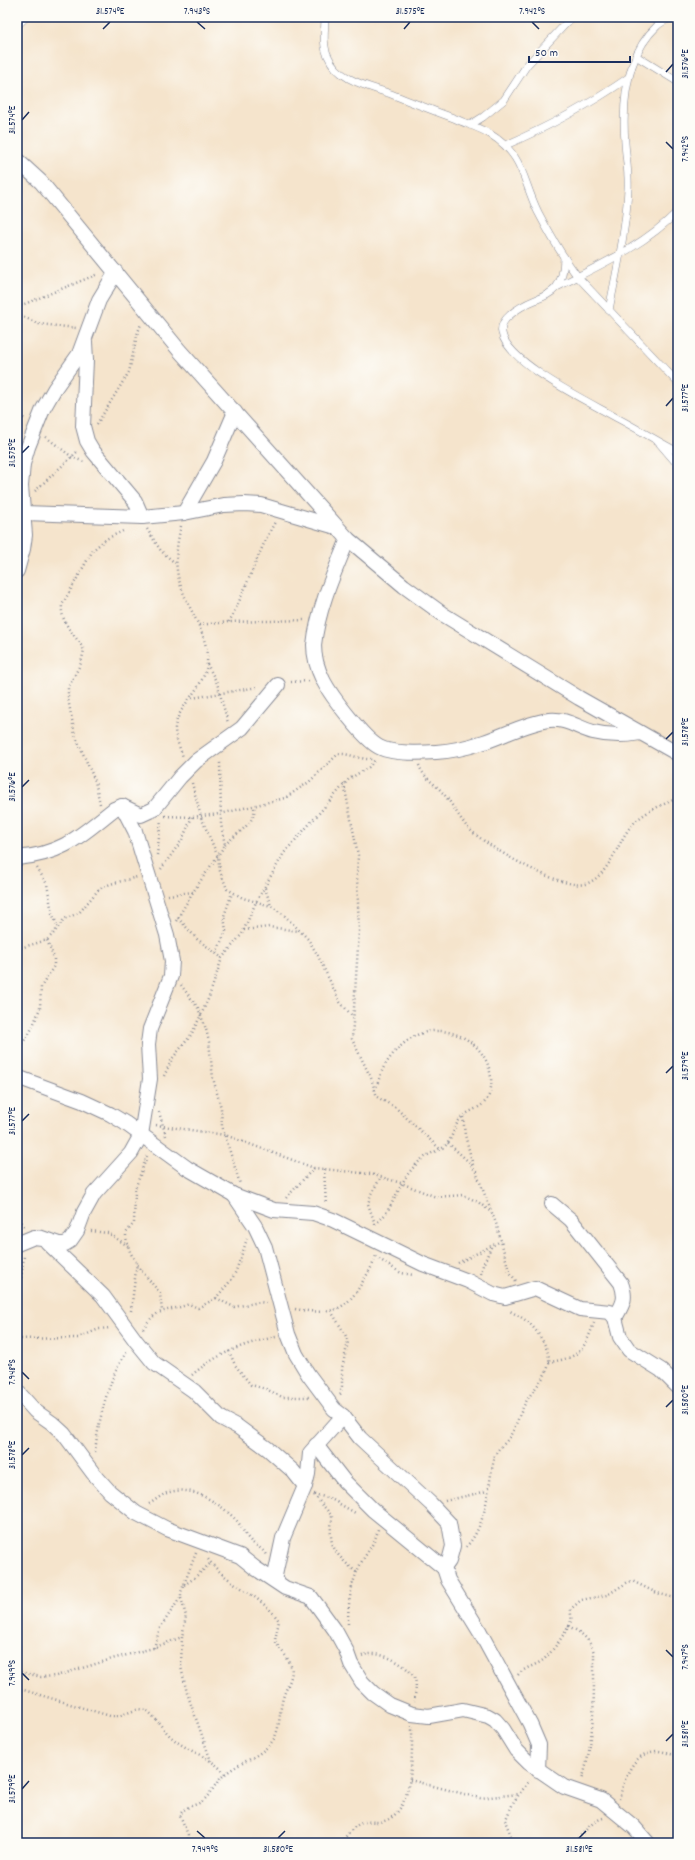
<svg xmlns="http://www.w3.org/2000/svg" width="695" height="1860" viewBox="0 0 695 1860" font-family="Dekko,sans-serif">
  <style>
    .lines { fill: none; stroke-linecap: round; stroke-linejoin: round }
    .service-casing { stroke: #888a95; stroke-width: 8 }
    .minor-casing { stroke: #888a95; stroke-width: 16 }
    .path { stroke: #888a95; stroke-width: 2.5; stroke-dasharray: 1 3; stroke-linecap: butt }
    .service { stroke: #fff; stroke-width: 7 }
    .minor { stroke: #fff; stroke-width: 14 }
    .ticks { fill: none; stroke: #1b2f5e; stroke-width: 1.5 }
    .neatline { fill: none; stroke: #1b2f5e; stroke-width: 1.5 }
    .ticks-label { font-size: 10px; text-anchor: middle; fill: #1b2f5e }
  </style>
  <rect width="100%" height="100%" fill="#fdfcf7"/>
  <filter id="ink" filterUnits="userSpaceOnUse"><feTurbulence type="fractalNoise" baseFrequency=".025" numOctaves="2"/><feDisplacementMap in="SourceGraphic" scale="8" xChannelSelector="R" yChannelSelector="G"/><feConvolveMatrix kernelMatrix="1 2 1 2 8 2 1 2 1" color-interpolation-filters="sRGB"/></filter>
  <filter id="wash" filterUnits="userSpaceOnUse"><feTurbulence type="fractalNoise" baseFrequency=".012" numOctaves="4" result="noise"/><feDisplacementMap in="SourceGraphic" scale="16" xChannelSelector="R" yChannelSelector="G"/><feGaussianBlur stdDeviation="0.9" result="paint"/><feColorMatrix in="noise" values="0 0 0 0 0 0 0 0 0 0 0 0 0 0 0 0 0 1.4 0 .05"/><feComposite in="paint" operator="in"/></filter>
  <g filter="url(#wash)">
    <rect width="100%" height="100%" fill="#f5e4cc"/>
  </g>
  <g filter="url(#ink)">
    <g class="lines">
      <g class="service-casing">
        <g id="service">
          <path d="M325,17C325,29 322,45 328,56C338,81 369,86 391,94C413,103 435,111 456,119C467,124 480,128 490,134C524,155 522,179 538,212C550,235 562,256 578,277L678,383"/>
          <path d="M17,26L26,17"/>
          <path d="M636,56L678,82"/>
          <path d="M470,125L483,117L504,100L527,65L572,17"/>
          <path d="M506,145C550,126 589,105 628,78"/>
          <path d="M564,258C563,305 536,291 510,315C505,319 500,326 502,333C507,363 591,403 617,418C638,429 657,441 678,452"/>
          <path d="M557,287C600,265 644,246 678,211"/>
          <path d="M609,310C617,269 626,230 628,189C629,174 626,158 625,143C622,103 625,56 657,26C661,22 667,20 672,17"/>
          <path d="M660,444L678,465"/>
        </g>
      </g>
      <g class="minor-casing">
        <g id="minor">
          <path d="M17,160L41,182L179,350L348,539L404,586L444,615L579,698L678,754"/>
          <path d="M85,342L86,360L83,426L87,441L93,451L135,501L142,517"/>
          <path d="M24,513L142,517L184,513L224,505L244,504L261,505L336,527"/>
          <path d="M184,513L214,461L235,412"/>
          <path d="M348,539C334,573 318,608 314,645C314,657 318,670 323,680C331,696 364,739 379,747C392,754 422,753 436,752C452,751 469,747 484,742C505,735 527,723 549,720C566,718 578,728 593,732C609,736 624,736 640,733"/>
          <path d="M17,571L23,549L25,535L21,486L23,464L28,447L43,409L55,388L79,354L99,300L116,272"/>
          <path d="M17,858C63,854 80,836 114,809L122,806L141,815L154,809L180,777L196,761L242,728L278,685"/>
          <path d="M17,1077L82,1101L110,1114L125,1123L187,1168L234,1195L274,1210L313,1213L333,1220L423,1264L468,1281L493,1294L505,1297L535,1288L580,1309L610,1312L615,1318L620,1337L629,1350L661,1370L678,1387"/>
          <path d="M234,1195L255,1226L265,1247L288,1334L296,1354L308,1374L334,1409L343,1416L360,1438L431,1504L449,1523L453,1546L449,1561L444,1568L448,1580L480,1632L530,1724L539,1745L538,1770"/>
          <path d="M552,1204L571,1220L621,1283C627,1299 623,1304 615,1318"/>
          <path d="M47,1242L103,1296L136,1341L154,1363L194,1391L221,1418L238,1427L268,1449L293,1471L305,1486"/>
          <path d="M17,1244L34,1237L42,1238L59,1244H65L70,1241L77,1231L84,1212L94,1194L131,1153L141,1135L150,1079L148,1044L150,1029L171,976L172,961L167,935L141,851L135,831L122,806"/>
          <path d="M17,1391L35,1411L52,1423L64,1434L93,1473L110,1492L136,1513L167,1529L240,1556L255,1568L285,1588L311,1597L335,1630L346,1650L351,1664L362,1682L373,1693L390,1705L412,1714L429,1716L463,1710L488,1716L495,1720L503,1729L516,1750L529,1763L564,1787L601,1800L634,1827L648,1843"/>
          <path d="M316,1445L344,1481L373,1510L444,1568"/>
          <path d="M274,1580L283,1538L305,1486L308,1474L310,1453L343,1416"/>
        </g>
      </g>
      <g class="path">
        <path d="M17,307L98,274"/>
        <path d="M17,314L39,324L76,328"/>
        <path d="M17,413L26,420"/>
        <path d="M97,424L129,372L137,335L141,324"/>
        <path d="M46,437L72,457L84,462"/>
        <path d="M35,491L78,451"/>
        <path d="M181,526C177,543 174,563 179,580C186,608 209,632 207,663C205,688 177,706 175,728C175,738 180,748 183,757"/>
        <path d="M147,529L161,551L175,563"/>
        <path d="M229,622C246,590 257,554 275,522"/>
        <path d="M199,625L229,622L306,620"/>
        <path d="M207,664L217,683L228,723"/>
        <path d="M291,682L310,681"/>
        <path d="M192,698L258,687"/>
        <path d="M419,765C423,777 434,783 442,792C452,803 458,816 467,827C484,845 560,890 585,884C609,877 617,843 631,826C643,812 662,805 678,798"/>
        <path d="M192,783L201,817L218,857L220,871L227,889L243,898L271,906L284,915L308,939L317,954L340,1002L353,1017"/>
        <path d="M344,784L358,855L357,875L359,931L352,1039L371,1078L377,1097L396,1108L440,1149"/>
        <path d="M100,804L95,781L75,735L68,699V688L81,663L84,650C76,635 60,624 62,605L93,550L106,539L123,531"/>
        <path d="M165,816L192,817L220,814L285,798L309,782L338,754C350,753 360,760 372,759"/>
        <path d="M225,845C235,834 257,823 254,807"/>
        <path d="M157,855L161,820"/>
        <path d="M37,868L47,884L52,913L58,927"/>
        <path d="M161,869L182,840L192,817"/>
        <path d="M265,888L271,906"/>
        <path d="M168,895L193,892"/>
        <path d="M178,918L197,939L222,958"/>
        <path d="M176,921L193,892L225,845L221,824L220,761"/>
        <path d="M244,930L269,927L299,931"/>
        <path d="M17,949L47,940L54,933L64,919L79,913L99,889L110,884L137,877"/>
        <path d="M216,953L226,931L224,916L232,893"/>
        <path d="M181,985L198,1008L206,1029L209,1042L213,1078L221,1108L222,1126L240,1184"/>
        <path d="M17,1050L29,1034L33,1026L40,1008L41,987L54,966V958L47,940"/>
        <path d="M164,1076L172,1059L191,1035L201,1015L209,997L222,958L242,934L256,902L284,853L349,779L369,767L375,760"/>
        <path d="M159,1112L166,1136"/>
        <path d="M463,1117L465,1135L473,1165"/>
        <path d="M156,1125L225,1135L314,1168L371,1174L401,1183L436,1197L463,1195L478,1202L491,1212"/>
        <path d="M448,1143L469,1162L476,1172L497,1226L509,1271L516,1281"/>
        <path d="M147,1156L135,1189L134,1223L126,1233V1238L130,1252L140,1269L160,1293L162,1311"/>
        <path d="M324,1169L326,1205"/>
        <path d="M286,1198L314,1168"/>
        <path d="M17,1215L24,1226"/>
        <path d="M375,1224C392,1213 397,1186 412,1169C417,1163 423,1157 430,1154C435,1151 443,1149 446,1145C454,1137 453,1125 463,1116C470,1110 482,1108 487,1099C492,1091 492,1081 490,1072C483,1038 441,1020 411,1038C402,1044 393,1053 387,1062C381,1070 379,1081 375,1090"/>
        <path d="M375,1224L368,1204L371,1194L381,1177"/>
        <path d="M91,1231L108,1233L128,1246"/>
        <path d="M379,1259L401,1273L414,1275"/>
        <path d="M458,1263L501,1241"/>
        <path d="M481,1274L483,1265L492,1245"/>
        <path d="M17,1289L21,1278L24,1256"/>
        <path d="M216,1298L234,1307L260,1302L266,1303"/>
        <path d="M295,1309C330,1315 345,1313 363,1281C368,1273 374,1264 376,1255"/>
        <path d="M131,1311L137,1262"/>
        <path d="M331,1311L345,1334L348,1342L342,1368V1386L340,1395"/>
        <path d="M143,1329C157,1306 167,1313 189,1304L198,1308L216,1298L232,1279L236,1271L247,1239"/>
        <path d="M17,1339L78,1338L99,1329L110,1328"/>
        <path d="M229,1351L235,1365L251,1385L266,1389L282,1397H309"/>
        <path d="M549,1362C580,1358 584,1350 594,1323"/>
        <path d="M192,1375C216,1354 245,1343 276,1337"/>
        <path d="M95,1452C98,1422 109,1375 127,1352"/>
        <path d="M314,1494L331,1499L357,1514"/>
        <path d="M314,1495L332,1516C332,1523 330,1528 331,1535C331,1552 345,1562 357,1573"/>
        <path d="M445,1501L487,1491"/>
        <path d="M149,1504C156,1500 162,1494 170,1492C194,1485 222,1505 237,1521C242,1527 244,1534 249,1539C254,1546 262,1547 266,1555"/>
        <path d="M466,1547C489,1522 487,1486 495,1455C498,1448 504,1445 508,1439C516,1428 519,1414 526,1402C532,1390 547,1377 549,1363C551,1351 537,1330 529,1323C522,1317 515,1314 508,1310"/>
        <path d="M196,1553L181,1592V1598L186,1616L182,1637L181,1667L187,1693L211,1761"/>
        <path d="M184,1585L193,1579L211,1563"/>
        <path d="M348,1624C348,1603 351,1582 361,1563C367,1552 376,1542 378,1529"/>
        <path d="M568,1626C581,1632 590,1639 594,1653C594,1696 595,1739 582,1780"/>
        <path d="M154,1648L160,1628L180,1598"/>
        <path d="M362,1656C377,1648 408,1664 415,1679C417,1686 415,1695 414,1701"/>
        <path d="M17,1671L41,1677L56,1676L112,1659L153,1648L182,1637"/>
        <path d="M518,1675C525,1667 535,1666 543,1660C550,1655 568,1630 571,1621C572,1617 570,1613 571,1609L581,1600L607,1595L628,1582L632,1581L657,1593L678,1599"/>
        <path d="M17,1688L110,1716H119L138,1709L146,1710C157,1718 164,1732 176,1741C192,1753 213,1758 225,1774"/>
        <path d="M410,1780L480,1798L519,1794"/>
        <path d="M619,1799C625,1779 631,1753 657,1751C664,1751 671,1755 678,1755"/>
        <path d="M187,1843L188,1835L180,1815C186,1804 197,1807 205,1799C212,1792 216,1782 224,1775C240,1761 264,1757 275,1737C281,1723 279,1709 284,1695C287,1686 294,1676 291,1666C288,1656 279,1650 275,1640L279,1621C261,1594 227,1585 208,1559"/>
        <path d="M341,1843C347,1835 355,1823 366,1822C372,1821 378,1823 384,1821C415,1812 412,1751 412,1726"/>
        <path d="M514,1843L505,1821L514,1801L530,1780"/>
        <path d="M571,1843C584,1836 589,1822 603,1818"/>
      </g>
      <use href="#service" class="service"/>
      <use href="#minor" class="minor"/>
    </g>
  </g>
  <path class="ticks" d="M197,22L205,29M532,22L539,29M103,29L110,22M404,29L410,22M666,72L673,64M22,120L29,112M666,142L673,149M666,406L673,398M22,453L29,446M666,739L673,732M22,787L29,780M666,1073L673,1066M22,1121L29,1114M22,1372L29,1379M666,1407L673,1400M22,1455L29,1448M666,1650L673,1657M22,1673L29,1680M666,1741L673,1734M22,1789L29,1781M197,1831L205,1838M278,1838L285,1831M579,1838L586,1831"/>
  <rect width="695" height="1860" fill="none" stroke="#fdfcf7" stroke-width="44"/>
  <path d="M529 56v6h101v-6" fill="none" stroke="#1b2f5e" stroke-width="2"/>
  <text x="535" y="56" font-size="12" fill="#1b2f5e" stroke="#fdfcf7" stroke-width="3" paint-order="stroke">50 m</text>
  <rect x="22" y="22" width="651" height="1816" class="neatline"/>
  <g class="ticks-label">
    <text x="110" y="14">31.574°E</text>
    <text x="197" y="14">7.943°S</text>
    <text x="410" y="14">31.575°E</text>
    <text x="532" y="14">7.942°S</text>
    <text transform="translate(684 64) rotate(-90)" y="4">31.576°E</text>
    <text transform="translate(11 120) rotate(-90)" y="4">31.574°E</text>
    <text transform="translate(684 149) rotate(-90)" y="4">7.942°S</text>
    <text transform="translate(684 398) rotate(-90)" y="4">31.577°E</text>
    <text transform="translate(11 453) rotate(-90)" y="4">31.575°E</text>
    <text transform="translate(684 732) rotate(-90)" y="4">31.578°E</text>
    <text transform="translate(11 787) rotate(-90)" y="4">31.576°E</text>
    <text transform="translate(684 1066) rotate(-90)" y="4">31.579°E</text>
    <text transform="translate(11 1121) rotate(-90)" y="4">31.577°E</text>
    <text transform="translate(11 1372) rotate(-90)" y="4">7.948°S</text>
    <text transform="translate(684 1400) rotate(-90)" y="4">31.580°E</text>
    <text transform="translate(11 1455) rotate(-90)" y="4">31.578°E</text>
    <text transform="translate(684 1657) rotate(-90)" y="4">7.947°S</text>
    <text transform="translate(11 1673) rotate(-90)" y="4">7.949°S</text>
    <text transform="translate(684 1734) rotate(-90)" y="4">31.581°E</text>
    <text transform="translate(11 1789) rotate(-90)" y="4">31.579°E</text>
    <text x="205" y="1852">7.949°S</text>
    <text x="278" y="1852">31.580°E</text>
    <text x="579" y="1852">31.581°E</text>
  </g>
</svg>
